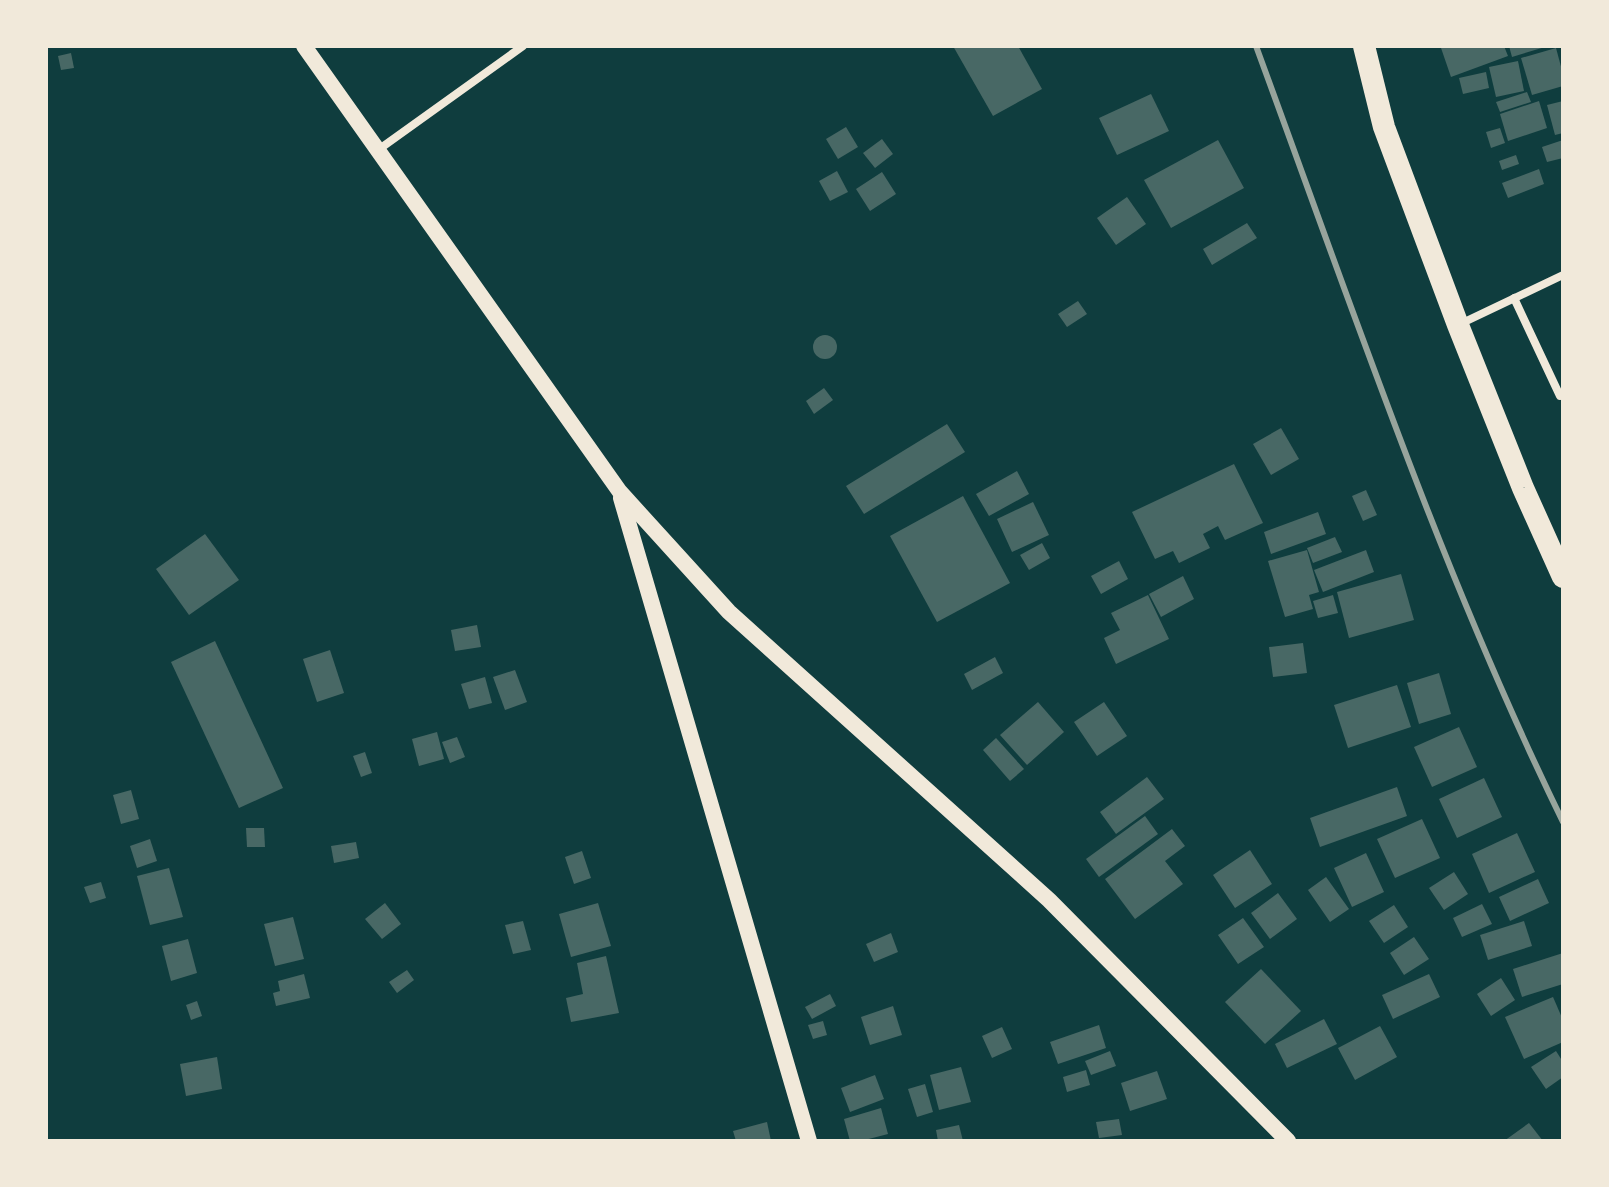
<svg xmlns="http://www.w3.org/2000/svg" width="1609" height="1187" viewBox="0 0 1609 1187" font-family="Jost,sans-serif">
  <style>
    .building { fill: #486865 }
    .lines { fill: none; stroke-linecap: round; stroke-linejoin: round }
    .minor { stroke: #f1e9da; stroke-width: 8 }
    .secondary { stroke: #f1e9da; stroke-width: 16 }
    .trunk { stroke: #f1e9da; stroke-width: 22 }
    .rail { stroke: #97a49c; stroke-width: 6 }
  </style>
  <rect width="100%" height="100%" fill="#0f3d3e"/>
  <g class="building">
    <path d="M953,46H1018L1042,89L993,116Z"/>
    <path d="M1447,46H1504L1508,56L1451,77L1441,48Z"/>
    <path d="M1509,46H1545V47L1512,57Z"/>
    <path d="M1556,48L1563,74V86L1532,95L1521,58Z"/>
    <path d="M71,53L74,68L61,70L58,56Z"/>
    <path d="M1518,61L1524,91L1496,97L1489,67Z"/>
    <path d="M1486,72L1489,88L1463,94L1459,78Z"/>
    <path d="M1527,92L1531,102L1500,112L1496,102Z"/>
    <path d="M1151,94L1169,131L1117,155L1099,118Z"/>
    <path d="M1539,101L1547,128L1508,141L1500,114Z"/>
    <path d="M1563,101V133L1555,135L1547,105Z"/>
    <path d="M846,127L858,147L838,159L826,139Z"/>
    <path d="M1500,128L1505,143L1491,148L1486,132Z"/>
    <path d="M882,139L893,154L875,168L863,153Z"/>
    <path d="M1218,140L1244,188L1171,228L1144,180Z"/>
    <path d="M1563,140V158L1547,162L1542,147Z"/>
    <path d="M1516,155L1519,164L1502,170L1499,161Z"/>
    <path d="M1539,169L1544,184L1508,198L1502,183Z"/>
    <path d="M837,171L848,192L830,201L819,181Z"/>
    <path d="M882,172L896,194L870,211L856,189Z"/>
    <path d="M1127,197L1146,224L1116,245L1097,218Z"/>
    <path d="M1247,223L1257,238L1212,265L1203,249Z"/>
    <path d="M1078,301L1087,314L1067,327L1058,314Z"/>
    <circle cx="825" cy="347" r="12"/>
    <path d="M824,388L833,400L814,414L806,401Z"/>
    <path d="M947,424L965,452L864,514L846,486Z"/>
    <path d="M1281,428L1299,459L1271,475L1253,444Z"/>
    <path d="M1234,464L1263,523L1225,540L1218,526L1203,534L1210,548L1179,563L1173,551L1155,559L1132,512Z"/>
    <path d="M1017,471L1029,494L989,516L976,494Z"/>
    <path d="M1366,490L1377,515L1363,521L1352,496Z"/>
    <path d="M963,496L1010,583L937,622L890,536Z"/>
    <path d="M1033,502L1049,535L1012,552L997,519Z"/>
    <path d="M1318,512L1326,534L1271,554L1264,532Z"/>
    <path d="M205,534L239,580L189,615L156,569Z"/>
    <path d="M1335,537L1342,552L1313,563L1307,548Z"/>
    <path d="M1042,543L1050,558L1029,570L1020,555Z"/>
    <path d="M1307,550L1319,592L1309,595L1313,609L1285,617L1268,561Z"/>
    <path d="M1366,550L1374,572L1323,592L1314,570Z"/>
    <path d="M1119,561L1128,579L1101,594L1091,576Z"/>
    <path d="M1401,574L1414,620L1349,638L1337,592Z"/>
    <path d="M1183,576L1194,599L1161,617L1149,594Z"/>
    <path d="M1148,595L1169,639L1116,664L1104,638L1120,630L1111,613Z"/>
    <path d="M1333,595L1338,613L1318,618L1313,601Z"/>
    <path d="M477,625L481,647L455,651L451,630Z"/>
    <path d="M215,641L283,788L239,808L171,662Z"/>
    <path d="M1303,643L1307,673L1273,677L1269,647Z"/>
    <path d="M330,650L344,693L317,702L303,659Z"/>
    <path d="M995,657L1003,673L972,690L964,674Z"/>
    <path d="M515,670L527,702L505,710L493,677Z"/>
    <path d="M1439,673L1451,714L1419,724L1407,683Z"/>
    <path d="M485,677L492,703L469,709L461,684Z"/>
    <path d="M1397,685L1411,727L1348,748L1334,705Z"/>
    <path d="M1038,702L1064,732L1027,765L1000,735Z"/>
    <path d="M1104,702L1127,736L1097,756L1074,722Z"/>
    <path d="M1459,727L1477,767L1432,787L1414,747Z"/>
    <path d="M437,732L444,759L419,766L412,739Z"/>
    <path d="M457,737L465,757L450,763L442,742Z"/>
    <path d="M996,738L1024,769L1010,781L983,750Z"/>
    <path d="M365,752L372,773L361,777L353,756Z"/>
    <path d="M1147,777L1164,799L1116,834L1100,812Z"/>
    <path d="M1484,778L1502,817L1457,838L1439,799Z"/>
    <path d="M1397,787L1407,816L1320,847L1310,818Z"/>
    <path d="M131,790L139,819L121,824L113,795Z"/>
    <path d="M1145,816L1158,834L1099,877L1086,859Z"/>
    <path d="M1422,819L1440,858L1395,878L1377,839Z"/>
    <path d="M246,828H264L265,847H247Z"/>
    <path d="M1172,829L1185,846L1165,861L1183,884L1135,919L1105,879Z"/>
    <path d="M1517,833L1535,872L1489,893L1472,854Z"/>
    <path d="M150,839L157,861L137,868L130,846Z"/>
    <path d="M356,842L359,858L334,863L331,846Z"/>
    <path d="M1250,850L1272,884L1235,908L1213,875Z"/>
    <path d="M582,851L591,878L574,884L565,857Z"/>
    <path d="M1366,853L1384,892L1352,907L1334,868Z"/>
    <path d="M169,868L183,917L150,925L137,876Z"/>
    <path d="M1454,872L1468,894L1444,910L1429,888Z"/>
    <path d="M1326,877L1349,909L1330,922L1308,890Z"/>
    <path d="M1538,879L1549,903L1510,921L1499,897Z"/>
    <path d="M101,882L106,898L90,903L84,887Z"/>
    <path d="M1278,893L1297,919L1270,939L1251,913Z"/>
    <path d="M385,903L401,924L382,939L365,919Z"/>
    <path d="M598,903L611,946L571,957L559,914Z"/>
    <path d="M1482,904L1492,924L1462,937L1453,918Z"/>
    <path d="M1394,905L1408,927L1384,943L1369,921Z"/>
    <path d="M293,917L304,959L275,966L264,924Z"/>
    <path d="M1243,918L1264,947L1238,964L1218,935Z"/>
    <path d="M523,921L531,950L513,954L505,925Z"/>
    <path d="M1524,921L1532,946L1488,960L1480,935Z"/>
    <path d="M891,933L898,952L874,962L866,944Z"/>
    <path d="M1414,937L1429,959L1404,975L1390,953Z"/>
    <path d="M188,939L197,973L171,981L162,946Z"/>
    <path d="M1563,953V984L1522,997L1513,969Z"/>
    <path d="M606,956L619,1013L571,1022L566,998L583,994L577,963Z"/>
    <path d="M1261,969L1301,1011L1265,1044L1225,1002Z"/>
    <path d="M407,970L414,980L397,993L389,982Z"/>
    <path d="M304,974L310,998L276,1006L273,993L280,991L278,981Z"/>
    <path d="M1429,974L1440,997L1393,1019L1382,995Z"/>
    <path d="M1501,978L1515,1000L1491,1016L1477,994Z"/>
    <path d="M830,994L836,1006L812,1019L805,1007Z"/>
    <path d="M1553,997L1563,1020V1042L1524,1059L1505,1017Z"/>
    <path d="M197,1001L202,1016L191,1020L186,1005Z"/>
    <path d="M893,1006L902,1035L870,1045L861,1017Z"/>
    <path d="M1324,1019L1337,1044L1287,1068L1275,1044Z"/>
    <path d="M823,1021L827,1035L813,1039L808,1025Z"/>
    <path d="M1099,1025L1106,1048L1058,1064L1050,1042Z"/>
    <path d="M1380,1026L1397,1057L1355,1080L1338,1048Z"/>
    <path d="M1002,1027L1012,1049L992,1058L982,1036Z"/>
    <path d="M1110,1051L1116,1066L1091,1075L1085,1061Z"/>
    <path d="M1556,1051L1563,1062V1077L1546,1089L1531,1067Z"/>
    <path d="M217,1057L222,1089L186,1096L180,1064Z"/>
    <path d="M961,1067L971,1102L939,1110L930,1075Z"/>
    <path d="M1086,1070L1090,1085L1067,1092L1063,1077Z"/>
    <path d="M1157,1071L1167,1099L1130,1111L1121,1083Z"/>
    <path d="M875,1075L884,1099L850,1112L841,1088Z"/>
    <path d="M925,1084L933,1112L917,1117L908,1089Z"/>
    <path d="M881,1108L888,1134L861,1141H850L844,1119Z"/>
    <path d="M1119,1119L1122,1135L1099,1138L1096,1122Z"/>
    <path d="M767,1122L771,1141H736L733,1131Z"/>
    <path d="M1529,1123L1543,1141H1504Z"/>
    <path d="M959,1125L963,1141H938L936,1130Z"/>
  </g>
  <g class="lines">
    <g class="minor">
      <path d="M378,150L523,46"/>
      <path d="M1514,298L1560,396L1563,395"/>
      <path d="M1458,325L1563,275"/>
    </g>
    <g class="secondary">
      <path d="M304,46L620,492L729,612L1049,900L1288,1141"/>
      <path d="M621,498L809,1141"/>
    </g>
    <path class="trunk" d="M1364,46L1384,127L1458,325L1523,488L1563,577"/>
    <path class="rail" d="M1256,46C1352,307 1441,572 1563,822"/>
  </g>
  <rect width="1609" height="1187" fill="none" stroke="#f1e9da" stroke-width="96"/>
</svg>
